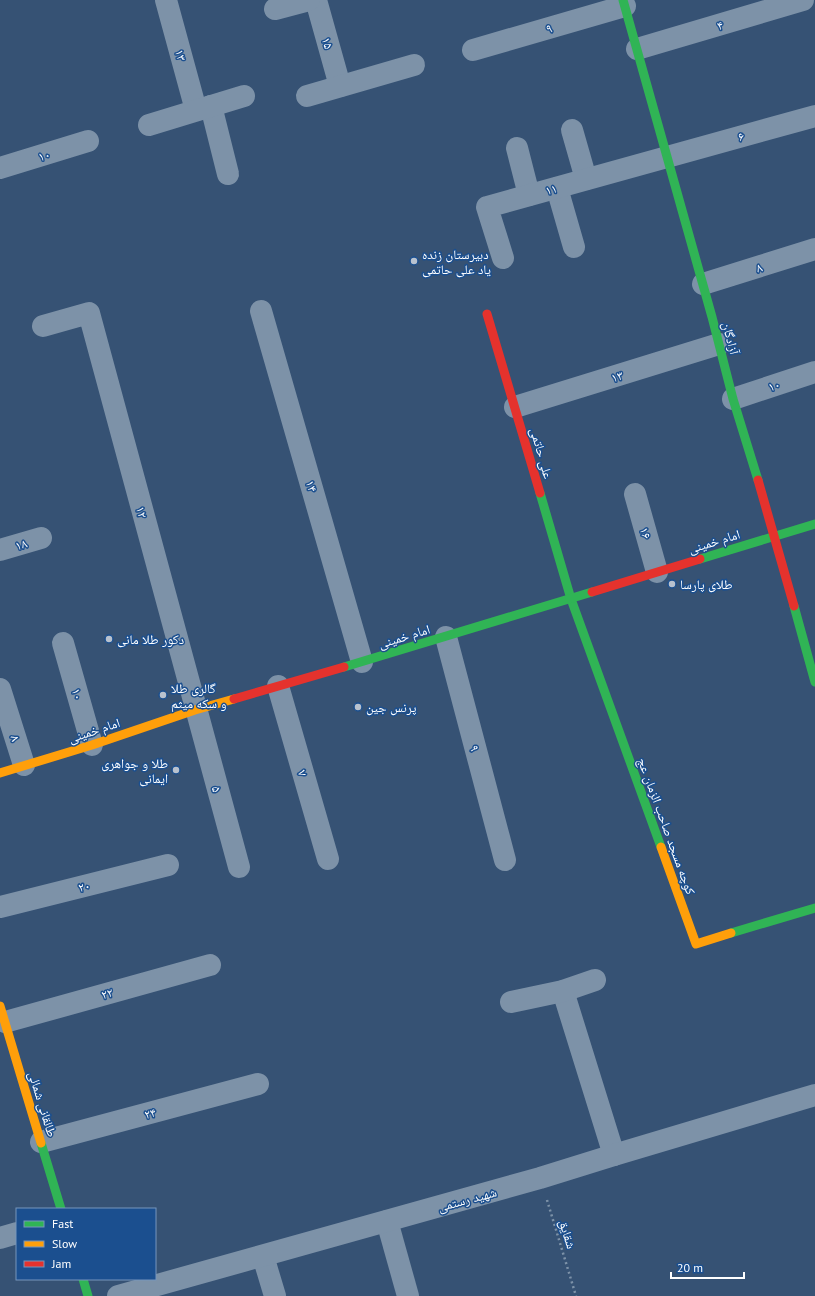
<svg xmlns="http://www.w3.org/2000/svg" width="815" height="1296" viewBox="0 0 815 1296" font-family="'PT Sans','Noto Naskh Arabic',sans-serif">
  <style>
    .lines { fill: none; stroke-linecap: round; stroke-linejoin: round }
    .path { stroke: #7d92a8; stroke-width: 2.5; stroke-dasharray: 2 3; stroke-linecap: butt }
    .street { stroke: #7d92a8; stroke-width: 22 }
    .fast { stroke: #30b455; stroke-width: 9 }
    .slow { stroke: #ff9f0a; stroke-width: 9 }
    .jam { stroke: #e5322d; stroke-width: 9 }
    .poi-dot { fill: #b9c2ce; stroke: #1b4f8f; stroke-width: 1.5 }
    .labels { text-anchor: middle; stroke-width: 3; stroke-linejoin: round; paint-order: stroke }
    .street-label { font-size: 13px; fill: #fff; stroke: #1b4f8f }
    .poi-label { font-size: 13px; fill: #fff; stroke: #1b4f8f; text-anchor: start }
  </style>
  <rect width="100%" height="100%" fill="#365274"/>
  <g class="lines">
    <path class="path" d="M547,1200L576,1296"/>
    <g class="street">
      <path d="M166,0L196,110"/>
      <path d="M316,0L340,86"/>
      <path d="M275,9L309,0"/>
      <path d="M637,49L803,0"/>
      <path d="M473,50L625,6"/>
      <path d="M307,96L414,65"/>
      <path d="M211,106L228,174"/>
      <path d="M149,125L244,96"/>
      <path d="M572,130L586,179"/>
      <path d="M517,148L529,195"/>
      <path d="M0,168L88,141"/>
      <path d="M557,188L574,247"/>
      <path d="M503,258L487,207L815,116"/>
      <path d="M703,284L815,249"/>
      <path d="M261,311L362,662"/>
      <path d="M43,326L89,313L239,867"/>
      <path d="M733,399L815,372"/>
      <path d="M515,407L719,344"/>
      <path d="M635,494L657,572"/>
      <path d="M0,550L41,538"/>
      <path d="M446,637L505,860"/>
      <path d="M63,643L92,745"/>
      <path d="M278,686L328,859"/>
      <path d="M0,689L24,765"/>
      <path d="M0,907L168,865"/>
      <path d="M563,991L614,1155"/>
      <path d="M511,1002L563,991L595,980"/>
      <path d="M5,1022L210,965"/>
      <path d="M41,1142L258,1084"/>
      <path d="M387,1221L408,1296"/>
      <path d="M0,1238L17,1233"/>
      <path d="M263,1256L275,1296"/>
      <path d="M118,1296L540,1178L614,1155L815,1095"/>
    </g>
    <g class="fast">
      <path d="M623,0L712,317L733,399L758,480"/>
      <path d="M540,493L571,599L661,847"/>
      <path d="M700,559L815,524"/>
      <path d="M794,606L815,682"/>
      <path d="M344,667L592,592"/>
      <path d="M731,933L815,908"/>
      <path d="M41,1143L61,1209"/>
      <path d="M83,1279L88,1296"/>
    </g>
    <g class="slow">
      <path d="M0,773L92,745L195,710L234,699"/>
      <path d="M661,847L696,944L731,933"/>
      <path d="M0,1006L41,1143"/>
    </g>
    <g class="jam">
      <path d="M487,314L540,493"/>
      <path d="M758,480L794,606"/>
      <path d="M592,592L700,559"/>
      <path d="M234,699L344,667"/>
    </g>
  </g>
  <g class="poi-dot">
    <circle cx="414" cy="261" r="4"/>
    <circle cx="672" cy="584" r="4"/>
    <circle cx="109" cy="639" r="4"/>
    <circle cx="163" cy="695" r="4"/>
    <circle cx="358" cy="707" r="4"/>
    <circle cx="176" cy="770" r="4"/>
  </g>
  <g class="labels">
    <g class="street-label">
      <text transform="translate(720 25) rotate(-16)" y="5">۴</text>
      <text transform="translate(549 28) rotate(-16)" y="5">۹</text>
      <text transform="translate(328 43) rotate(74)" y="5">۱۵</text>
      <text transform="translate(181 55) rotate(75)" y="5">۱۳</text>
      <text transform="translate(741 136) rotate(-16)" y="5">۶</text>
      <text transform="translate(44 155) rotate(-17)" y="5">۱۰</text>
      <text transform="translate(551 189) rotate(-15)" y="5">۱۱</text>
      <text transform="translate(759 267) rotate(-18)" y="5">۸</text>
      <text transform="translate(731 338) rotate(76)" y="5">آزادگان</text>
      <text transform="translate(617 376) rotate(-17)" y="5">۱۳</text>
      <text transform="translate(774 385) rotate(-19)" y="5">۱۰</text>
      <text transform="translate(542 453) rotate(74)" y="5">علی حاتمی</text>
      <text transform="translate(312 486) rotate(74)" y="5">۱۴</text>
      <text transform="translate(142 512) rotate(75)" y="5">۱۲</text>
      <text transform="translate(646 533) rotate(74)" y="5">۱۶</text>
      <text transform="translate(714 541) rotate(-17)" y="5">امام خمینی</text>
      <text transform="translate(21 544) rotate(-17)" y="5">۱۸</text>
      <text transform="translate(404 636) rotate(-17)" y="5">امام خمینی</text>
      <text transform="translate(78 694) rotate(74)" y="5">۱۰</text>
      <text transform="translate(94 730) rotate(-18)" y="5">امام خمینی</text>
      <text transform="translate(16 738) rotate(73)" y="5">۸</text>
      <text transform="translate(475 748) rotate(75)" y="5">۹</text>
      <text transform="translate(303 773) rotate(74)" y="5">۷</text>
      <text transform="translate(217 789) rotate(75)" y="5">۵</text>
      <text transform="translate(667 826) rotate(70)" y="5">کوچه مسجد صاحب الزمان عج</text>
      <text transform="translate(84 886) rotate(-14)" y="5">۲۰</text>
      <text transform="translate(107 993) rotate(-16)" y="5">۲۲</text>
      <text transform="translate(43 1104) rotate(73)" y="5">طالقانی شمالی</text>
      <text transform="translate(150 1113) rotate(-15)" y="5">۲۴</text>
      <text transform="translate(467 1199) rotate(-15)" y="5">شهید رستمی</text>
      <text transform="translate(568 1234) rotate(73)" y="5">شقایق</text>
    </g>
    <g class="poi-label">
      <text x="422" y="259">دبیرستان زنده<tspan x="422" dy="15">یاد علی حاتمی</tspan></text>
      <text x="680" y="589">طلای پارسا</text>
      <text x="117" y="644">دکور طلا مانی</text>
      <text x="171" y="693">گالری طلا<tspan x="171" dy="15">و سکه میثم</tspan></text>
      <text x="366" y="712">پرنس جین</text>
      <text x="168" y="768" text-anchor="end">طلا و جواهری<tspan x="168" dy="15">ایمانی</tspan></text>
    </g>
  </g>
  <rect x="16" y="1208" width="140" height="72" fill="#1b4f8f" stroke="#7695bc"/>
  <rect x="24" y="1221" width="20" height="6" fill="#30b455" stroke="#7695bc"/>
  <text x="52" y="1228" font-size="12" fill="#ffffff">Fast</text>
  <rect x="24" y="1241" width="20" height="6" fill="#ff9f0a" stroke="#7695bc"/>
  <text x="52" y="1248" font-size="12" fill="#ffffff">Slow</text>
  <rect x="24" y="1261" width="20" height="6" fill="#e5322d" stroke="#7695bc"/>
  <text x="52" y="1268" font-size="12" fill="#ffffff">Jam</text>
  <path d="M671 1272v6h73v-6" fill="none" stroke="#ffffff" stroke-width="2"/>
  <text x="677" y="1272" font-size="12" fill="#ffffff" stroke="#1b4f8f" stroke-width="3" paint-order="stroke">20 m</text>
</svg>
